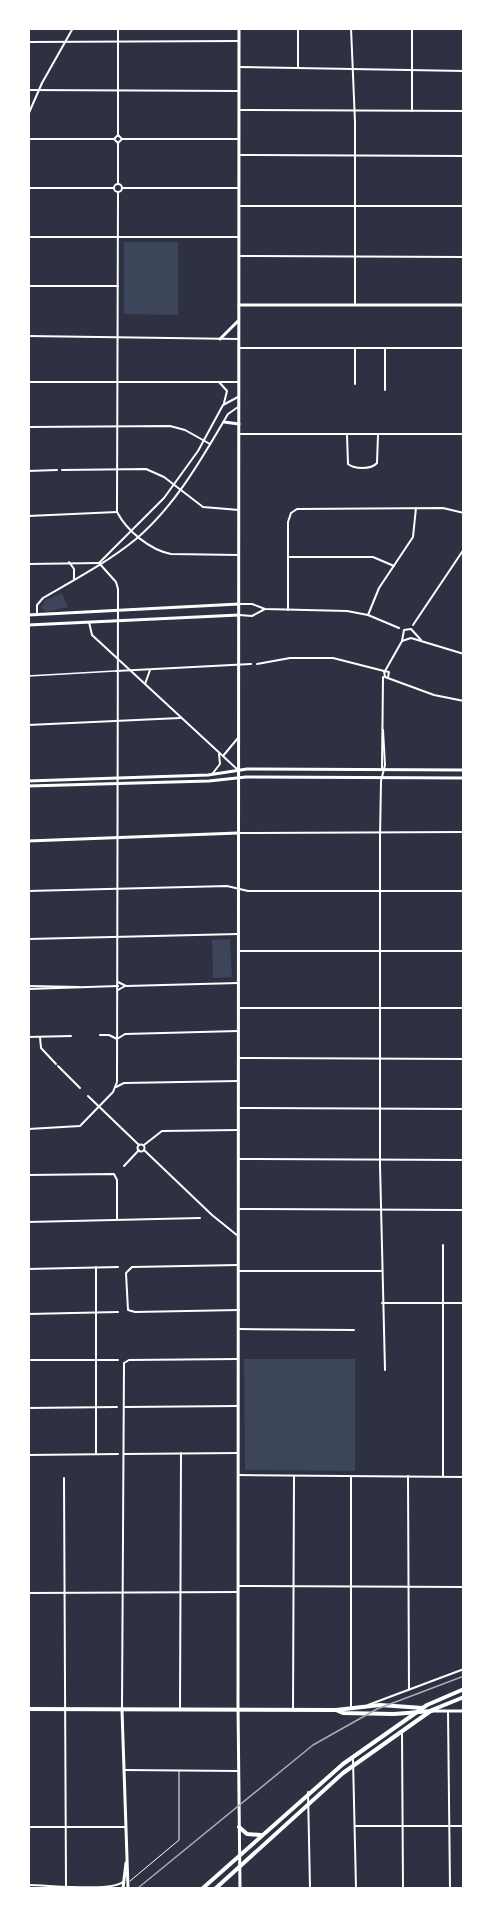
<svg xmlns="http://www.w3.org/2000/svg" width="492" height="1917" viewBox="0 0 492 1917" font-family="Rubik,sans-serif">
  <style>
    .green { fill: #3c4559 }
    .lines { fill: none; stroke-linecap: round; stroke-linejoin: round }
    .service { stroke: #fff; stroke-width: 1 }
    .pedestrian { stroke: #fff; stroke-width: 1.5 }
    .minor { stroke: #fff; stroke-width: 2 }
    .tertiary { stroke: #fff; stroke-width: 3 }
    .secondary { stroke: #fff; stroke-width: 3 }
    .primary { stroke: #fff; stroke-width: 4 }
    .trunk { stroke: #fff; stroke-width: 4 }
    .rail { stroke: #abadb3; stroke-width: 1.5 }
  </style>
  <rect width="100%" height="100%" fill="#2d3142"/>
  <g class="green">
    <path d="M124,242H178V315L124,314Z"/>
    <path d="M62,593L68,607L47,612L41,608L45,600Z"/>
    <path d="M230,939L232,977L213,978L212,940Z"/>
    <path d="M244,1359H355V1471L245,1470Z"/>
  </g>
  <g class="lines">
    <path class="service" d="M130,1881L179,1840V1771"/>
    <path class="pedestrian" d="M28,676L115,671"/>
    <g class="minor">
      <path d="M118,28V135"/>
      <path d="M351,28L355,122V305"/>
      <path d="M28,42L239,41"/>
      <path d="M239,67L464,71"/>
      <path d="M298,68V28"/>
      <path d="M28,90L239,91"/>
      <path d="M239,110L464,111"/>
      <path d="M412,111V28"/>
      <path d="M28,115L42,83L73,28"/>
      <path d="M28,139H114L118,143L122,139L118,135L114,139"/>
      <path d="M122,139H239"/>
      <path d="M239,155L464,156"/>
      <circle cx="118" cy="188" r="4"/>
      <path d="M118,184V143"/>
      <path d="M28,188H114"/>
      <path d="M122,188H239"/>
      <path d="M239,206H464"/>
      <path d="M28,237H239"/>
      <path d="M239,256L464,257"/>
      <path d="M28,286H118"/>
      <path d="M28,336L239,339"/>
      <path d="M239,348H464"/>
      <path d="M28,382H239"/>
      <path d="M219,382L227,391L224,403"/>
      <path d="M355,384V348"/>
      <path d="M385,390V348"/>
      <path d="M28,427L170,426L185,430L210,444"/>
      <path d="M239,434H464"/>
      <path d="M347,435L348,464C354,469 371,470 377,463L378,435"/>
      <path d="M62,470L146,469L164,477L203,507L239,510"/>
      <path d="M28,471L57,470"/>
      <path d="M117,512L118,192"/>
      <path d="M117,512C127,531 150,550 171,554L239,555"/>
      <path d="M28,516L117,512"/>
      <path d="M288,557H373L394,566"/>
      <path d="M69,562L74,569V579"/>
      <path d="M99,563L164,498L198,451L223,405L238,397"/>
      <path d="M28,564L99,563"/>
      <path d="M239,604H252L265,609L347,611L368,615L399,628"/>
      <path d="M288,610V522L291,513L297,509L443,508L464,513"/>
      <path d="M37,614V605L43,598C74,580 108,562 136,539C176,505 202,458 228,414L238,407"/>
      <path d="M239,615L252,616L265,609"/>
      <path d="M368,615L379,588L413,537L416,508"/>
      <path d="M89,622L92,635L238,770"/>
      <path d="M413,625L464,549"/>
      <path d="M402,641L411,638L464,654"/>
      <path d="M257,664L290,658H333L384,671"/>
      <path d="M116,671L251,664"/>
      <path d="M385,671L402,641L404,630L411,629L421,640"/>
      <path d="M388,677L389,672L384,671L385,677L434,695L464,701"/>
      <path d="M145,684L150,670"/>
      <path d="M28,725L180,718"/>
      <path d="M383,730L385,765L381,781L380,837V1165L385,1370"/>
      <path d="M223,756L238,738"/>
      <path d="M382,769L383,677"/>
      <path d="M213,773L220,764L219,754"/>
      <path d="M239,833L464,832"/>
      <path d="M28,891L227,886L248,891H464"/>
      <path d="M28,939L238,934"/>
      <path d="M238,951H464"/>
      <path d="M118,982L126,986L238,983"/>
      <path d="M28,986L79,987"/>
      <path d="M28,989L118,986"/>
      <path d="M118,990L125,986"/>
      <path d="M238,1008H464"/>
      <path d="M100,1035H109L117,1039L125,1034L238,1031"/>
      <path d="M28,1037L71,1036"/>
      <path d="M40,1037L41,1048L56,1064"/>
      <path d="M238,1058L464,1059"/>
      <path d="M58,1066L80,1088"/>
      <path d="M116,1087L124,1083L238,1081"/>
      <path d="M88,1096L139,1145"/>
      <path d="M238,1108L464,1109"/>
      <path d="M28,1129L80,1126L113,1092L117,1082L118,589L116,582L99,563"/>
      <circle cx="141" cy="1148" r="3.5"/>
      <path d="M144,1145L162,1131L238,1130"/>
      <path d="M144,1150L212,1215L238,1236"/>
      <path d="M238,1159L464,1160"/>
      <path d="M124,1166L139,1150"/>
      <path d="M28,1175L114,1174L117,1180V1220"/>
      <path d="M238,1209L464,1210"/>
      <path d="M28,1222L200,1218"/>
      <path d="M238,1265L132,1267L126,1273L128,1310L135,1312L239,1310"/>
      <path d="M28,1269L118,1267"/>
      <path d="M239,1271H381"/>
      <path d="M382,1303H464"/>
      <path d="M28,1314L118,1312"/>
      <path d="M239,1329L354,1330"/>
      <path d="M28,1360H118"/>
      <path d="M124,1407L238,1406"/>
      <path d="M28,1408L117,1407"/>
      <path d="M96,1454V1267"/>
      <path d="M124,1454L238,1453"/>
      <path d="M28,1455L118,1454"/>
      <path d="M238,1475L464,1477"/>
      <path d="M408,1476L409,1689"/>
      <path d="M443,1477V1245"/>
      <path d="M64,1478L66,1886"/>
      <path d="M238,1586L464,1587"/>
      <path d="M28,1593L238,1592"/>
      <path d="M368,1705L464,1669"/>
      <path d="M351,1707V1476"/>
      <path d="M180,1708L181,1453"/>
      <path d="M122,1709L124,1363L129,1360L238,1359"/>
      <path d="M293,1710L294,1476"/>
      <path d="M448,1711L450,1888"/>
      <path d="M402,1731L403,1888"/>
      <path d="M353,1759L356,1888"/>
      <path d="M125,1770L238,1771"/>
      <path d="M308,1792L310,1888"/>
      <path d="M355,1826H464"/>
      <path d="M28,1827H126"/>
      <path d="M28,1885C48,1885 110,1892 123,1882"/>
    </g>
    <g class="tertiary">
      <path d="M239,305H464"/>
      <path d="M28,615L239,604"/>
      <path d="M28,625L239,615"/>
      <path d="M28,841L238,833"/>
      <path d="M122,1710L128,1888"/>
      <path d="M434,1711H464"/>
      <path d="M123,1888L126,1863"/>
    </g>
    <g class="secondary">
      <path d="M239,28L238,1704L240,1888"/>
      <path d="M220,339L238,321"/>
      <path d="M224,422L239,424"/>
      <path d="M28,781L208,775L247,769L464,770"/>
      <path d="M28,786L209,781L246,777L464,778"/>
    </g>
    <g class="primary">
      <path d="M28,1709L336,1710L343,1713L394,1714L432,1711"/>
      <path d="M336,1710L380,1705L423,1708"/>
    </g>
    <g class="trunk">
      <path d="M239,1827L247,1834L261,1835"/>
      <path d="M203,1888L343,1764L427,1705L464,1689"/>
      <path d="M216,1888L343,1773L432,1710L464,1697"/>
    </g>
    <path class="rail" d="M138,1888L313,1745L377,1709L464,1676"/>
  </g>
  <rect width="492" height="1917" fill="none" stroke="#ffffff" stroke-width="60"/>
</svg>
